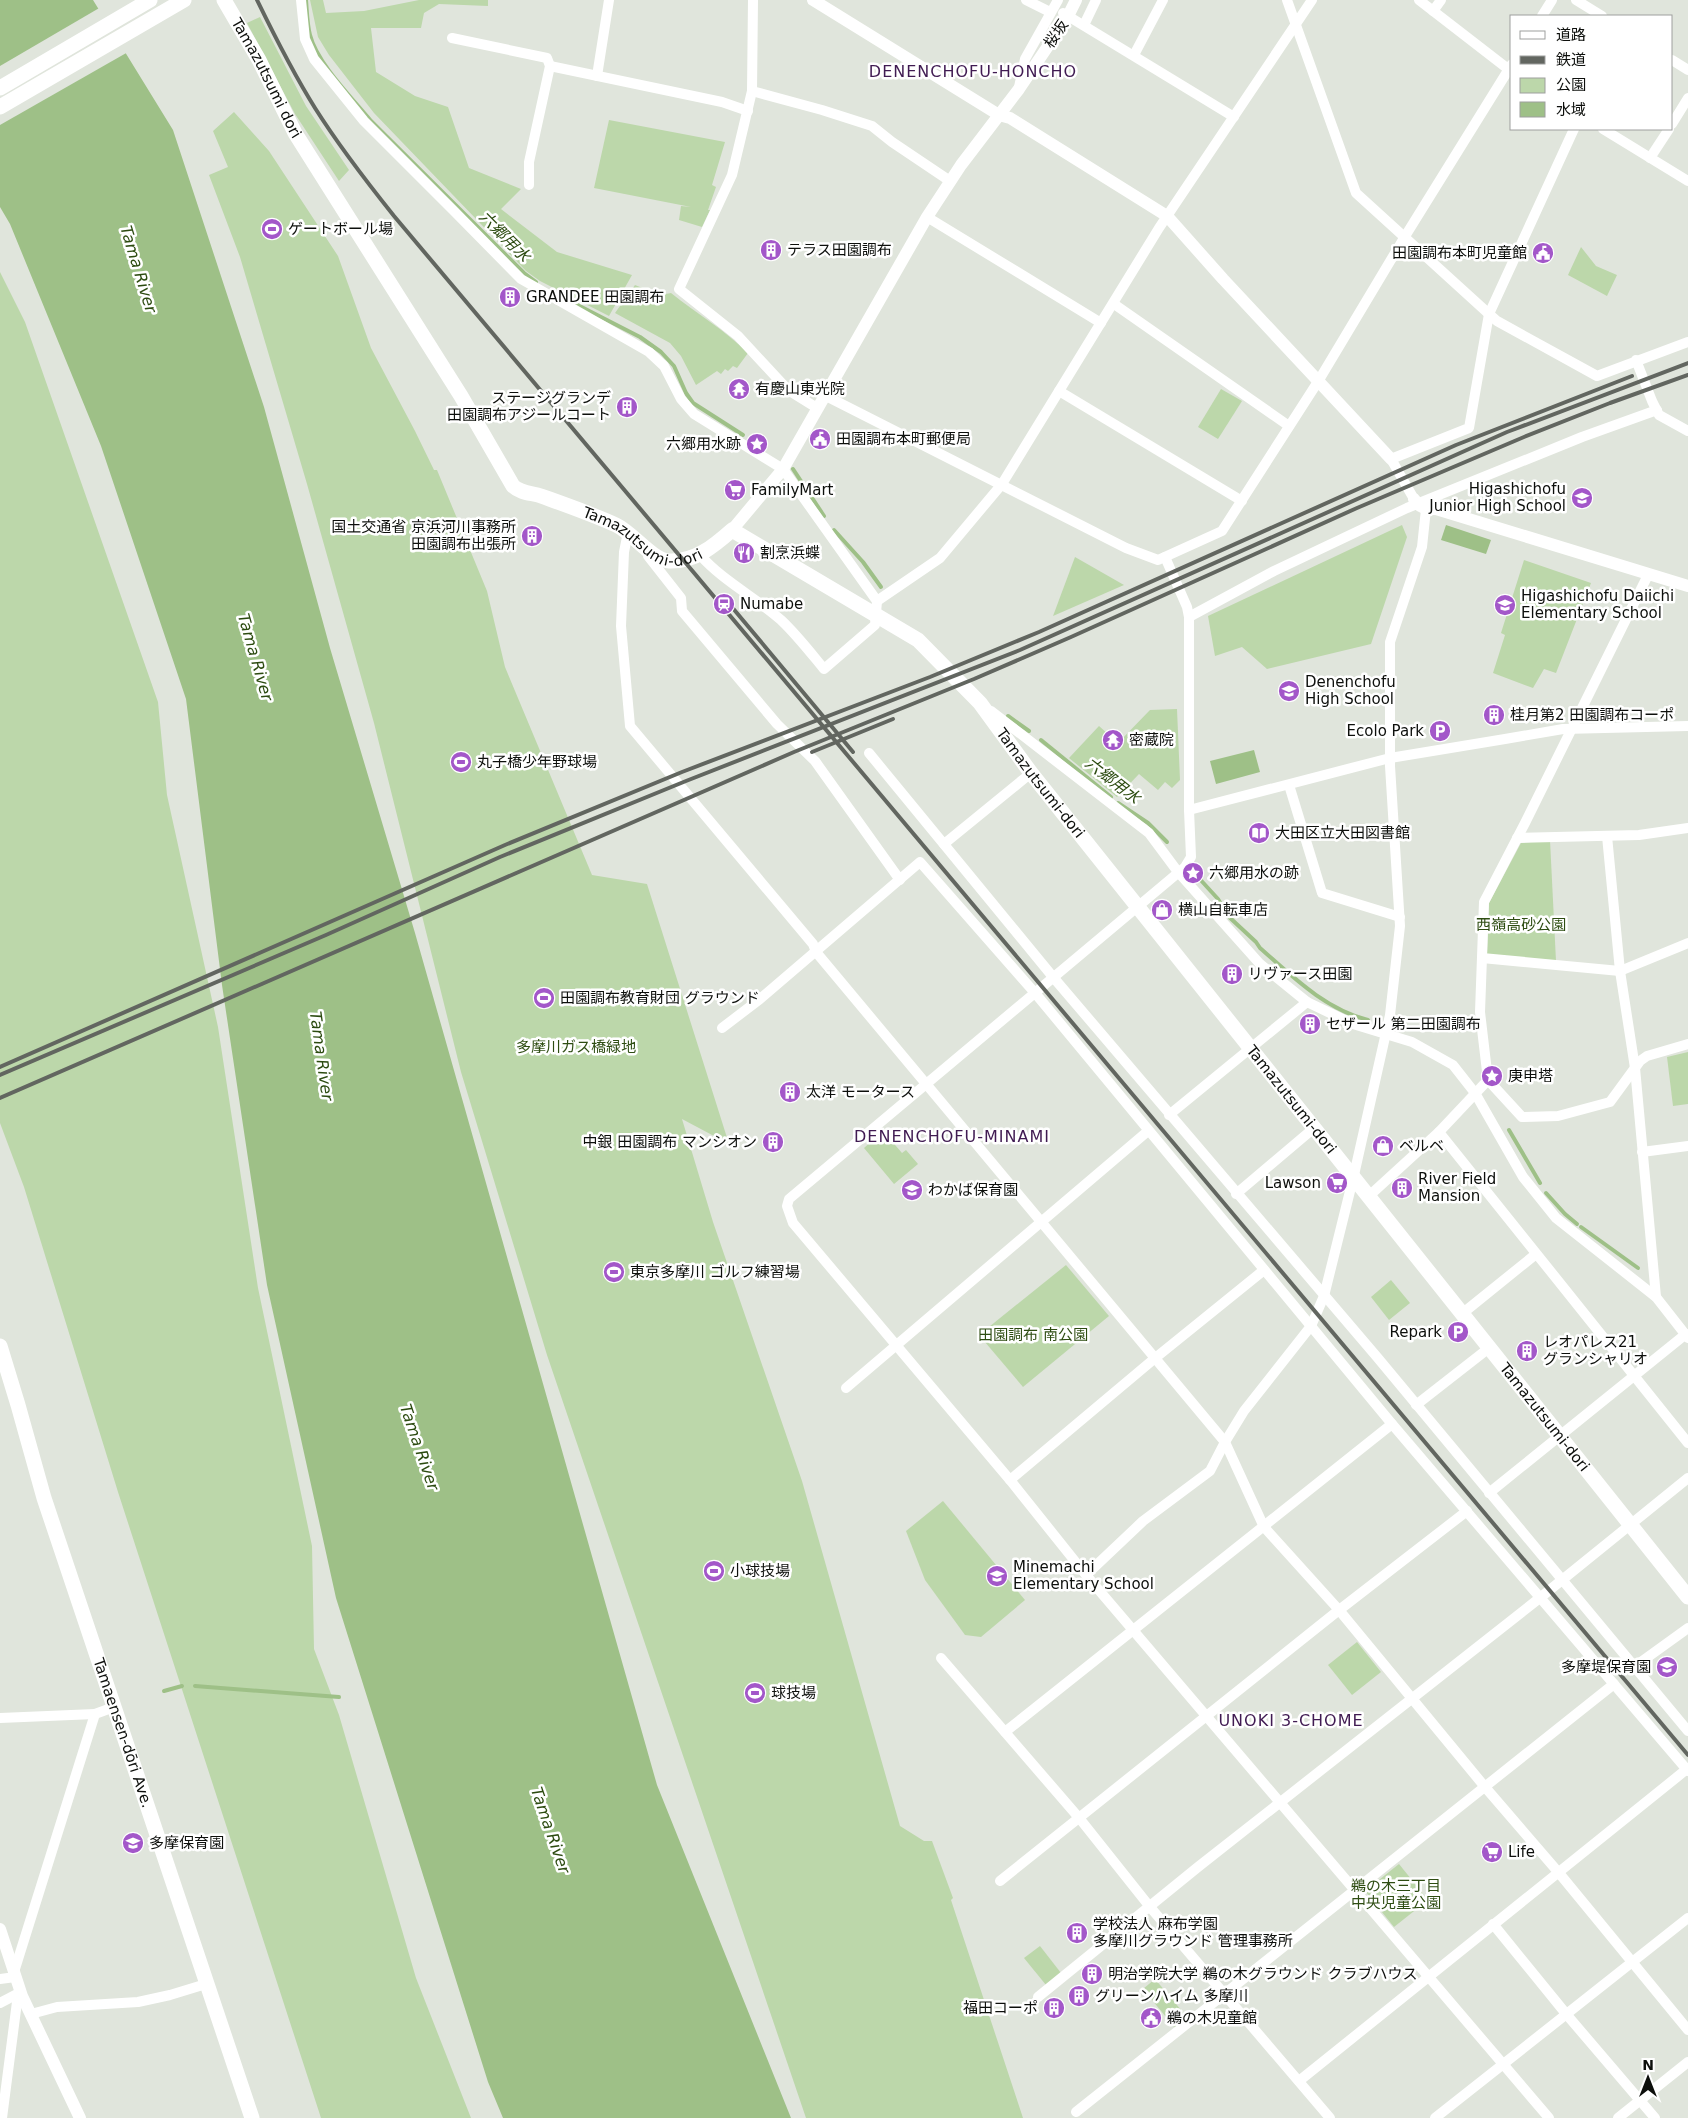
<svg xmlns="http://www.w3.org/2000/svg" width="1688" height="2118" viewBox="0 0 1688 2118" font-family="'DejaVu Sans','Noto Sans JP',sans-serif">
  <style>
    .green { fill: #bcd7aa }
    .water { fill: #9ec087 }
    .pier { fill: #e0e5dc }
    .lines { fill: none; stroke-linecap: round; stroke-linejoin: round }
    .stream { stroke: #9ec087; stroke-width: 4 }
    .minor { stroke: #fff; stroke-width: 10 }
    .tertiary { stroke: #fff; stroke-width: 12 }
    .primary { stroke: #fff; stroke-width: 15 }
    .rail { stroke: #626660; stroke-width: 4 }
    .labels { text-anchor: middle; stroke-width: 5; stroke-linejoin: round; paint-order: stroke }
    .street-label { font-size: 15px; fill: #0d0f0c; stroke: #fff }
    .poi-label { font-size: 15px; fill: #0d0f0c; stroke: #fff; text-anchor: start }
    .park-label { font-size: 15px; fill: #2e4d12; stroke: #fff }
    .neighbourhood-label { font-size: 16px; letter-spacing: 1px; fill: #401b52; stroke: #fff }
    .water-label { font-size: 16px; font-style: italic; fill: #2c4b10; stroke: #fff }
  </style>
  <rect width="100%" height="100%" fill="#e0e5dc"/>
  <g class="green">
    <path d="M310,0H323L326,13L364,11L419,0H488V6L439,4L424,13L421,28H371L376,72L415,96L448,107L469,168L521,189L501,209L557,252L632,275L609,316L540,281L526,271L374,113L329,55L318,37Z"/>
    <path d="M260,17L306,106L349,170L339,181L295,114L247,23Z"/>
    <path d="M234,112L269,151L338,256L371,348L415,431L434,470H437L487,591L505,667L592,875L647,884L729,1144L682,1119L713,1222L802,1481L900,1826L924,1841H932L953,1898L951,1900L1023,2118H806L547,1355L461,1072L374,723L307,484L240,257L209,175L228,167L213,131Z"/>
    <path d="M609,120L725,142L712,185L716,187L708,210H710L702,227L679,220L681,206L691,207L594,188Z"/>
    <path d="M1581,247L1596,266L1617,275L1607,296L1568,275Z"/>
    <path d="M0,272L25,322L158,702L167,795L218,1027L258,1288L312,1546L314,1649L339,1715L416,1978L471,2118H321L118,1492L24,1187L0,1123Z"/>
    <path d="M635,285L660,295L671,293C696,313 726,331 748,353L737,368L733,366L728,371L725,369L721,374L717,371L696,385L681,356L670,343L615,313Z"/>
    <path d="M1221,389L1242,401L1218,439L1198,427Z"/>
    <path d="M1402,525L1407,537L1371,644L1267,669L1242,647L1215,656L1208,616Z"/>
    <path d="M1075,557L1124,585L1053,616Z"/>
    <path d="M1524,560L1591,583L1556,673L1544,669L1533,688L1493,673L1505,635L1501,633Z"/>
    <path d="M1177,709L1180,780L1172,788L1165,782L1158,790L1139,774L1117,797L1069,758L1099,726L1118,743L1150,710Z"/>
    <path d="M1550,840L1556,961L1487,955L1489,903L1521,843Z"/>
    <path d="M1688,1052V1104L1673,1106L1667,1057Z"/>
    <path d="M883,1131L902,1153L906,1150L918,1164L894,1184L864,1148Z"/>
    <path d="M1066,1265L1109,1316L1023,1387L979,1335Z"/>
    <path d="M1391,1280L1410,1303L1389,1320L1371,1297Z"/>
    <path d="M943,1501L1025,1600L981,1637L965,1635L925,1580L906,1531Z"/>
    <path d="M1357,1642L1381,1672L1352,1695L1328,1665Z"/>
    <path d="M1399,1864L1428,1900L1394,1927L1365,1891Z"/>
    <path d="M1040,1946L1061,1973L1046,1985L1024,1958Z"/>
    <path d="M1155,1979L1187,2017L1175,2028L1143,1989Z"/>
  </g>
  <g class="water">
    <path d="M0,0H93L173,130L264,407L330,648L415,933L657,1785L791,2118H503L488,2082L336,1598L267,1285L222,985L186,699L101,446L10,224L0,207Z"/>
    <path d="M1446,525L1491,540L1486,554L1441,540Z"/>
    <path d="M1254,750L1260,772L1216,784L1210,761Z"/>
  </g>
  <path class="pier" d="M101,7L128,52L0,125V66Z"/>
  <g class="lines">
    <g class="stream">
      <path d="M306,0C307,11 307,24 310,35C317,63 352,98 371,121L524,273L536,282"/>
      <path d="M562,297L640,337L661,352L674,366L686,393L693,403L743,435"/>
      <path d="M793,469L824,516"/>
      <path d="M834,530L863,562L881,587"/>
      <path d="M1008,716L1029,731"/>
      <path d="M1041,740L1111,797"/>
      <path d="M1118,803L1148,823L1167,842"/>
      <path d="M1197,876L1218,899L1228,916L1256,942L1260,948C1293,977 1325,1009 1368,1020"/>
      <path d="M1509,1130L1540,1183"/>
      <path d="M1546,1193L1565,1214L1577,1224"/>
      <path d="M1581,1227L1638,1268"/>
      <path d="M195,1686L339,1697"/>
      <path d="M164,1691L182,1686"/>
    </g>
    <g class="minor">
      <path d="M301,0L305,39L314,59L364,121L453,210L521,279L649,352L664,366L681,399L694,414L783,469L877,601L875,625L824,669C810,652 797,635 781,620C755,597 723,581 700,555"/>
      <path d="M753,0L752,91L732,175L679,289L738,336L788,390L817,408"/>
      <path d="M1026,0L1050,12"/>
      <path d="M1287,0L1356,193L1489,314L1497,321L1597,376L1688,342"/>
      <path d="M1419,0L1512,72"/>
      <path d="M1576,0L1602,16"/>
      <path d="M1433,11L1441,0"/>
      <path d="M1063,13L1234,117"/>
      <path d="M1542,16L1552,0"/>
      <path d="M1084,25L1096,0"/>
      <path d="M452,38L547,58L550,66L529,162V185"/>
      <path d="M1134,55L1163,0"/>
      <path d="M1672,60L1688,70"/>
      <path d="M550,66L722,102L748,111"/>
      <path d="M597,76L609,0"/>
      <path d="M1019,87L1025,59L1058,0"/>
      <path d="M752,91L822,110L872,126L892,142L950,181"/>
      <path d="M1672,124L1688,98"/>
      <path d="M1603,129L1688,181"/>
      <path d="M1650,158L1669,129"/>
      <path d="M927,217L1101,323"/>
      <path d="M1114,304L1289,426"/>
      <path d="M1636,360L1652,401L1659,415L1688,431"/>
      <path d="M1059,391L1242,501"/>
      <path d="M824,395L1126,548L1158,560L1222,531L1319,380L1404,238L1512,64"/>
      <path d="M1414,499L1391,459L1469,428L1489,314L1574,129"/>
      <path d="M628,532L624,552L621,626L630,726L813,944L816,952L1225,1442L1264,1527L1339,1610L1485,1787L1559,1873L1688,2030"/>
      <path d="M648,553V556L681,598L682,611L777,724L815,761L900,880"/>
      <path d="M1165,557L1187,607L1189,617V810L1191,857L1185,867L789,1199L787,1206L793,1223L1010,1480L1086,1575L1549,2118"/>
      <path d="M1648,575L1525,823L1484,902L1480,1012L1488,1080L1522,1117L1558,1116L1610,1102L1640,1061L1647,1056L1688,1044"/>
      <path d="M877,601L940,558L1002,484L1159,228L1312,0"/>
      <path d="M1189,617L1274,571L1407,508L1582,437L1657,410"/>
      <path d="M991,711L1149,833L1178,872L1260,964L1307,1002L1353,1024L1412,1042L1453,1065L1475,1093L1523,1177L1556,1218L1656,1297L1688,1338"/>
      <path d="M869,753L1053,977L1377,1357L1688,1731"/>
      <path d="M1289,785L1322,893L1400,917"/>
      <path d="M1189,810L1390,758L1505,739L1563,729L1688,726"/>
      <path d="M1607,836L1620,971L1635,1068L1656,1297"/>
      <path d="M1517,838L1639,835L1688,828"/>
      <path d="M944,844L1031,773"/>
      <path d="M1482,958L1620,971L1688,943"/>
      <path d="M722,1028L760,999L920,862L1035,993L1392,1424L1688,1771"/>
      <path d="M1169,1115L1307,1002"/>
      <path d="M1439,1132L1688,1443"/>
      <path d="M1642,1152L1688,1146"/>
      <path d="M1236,1194L1314,1128"/>
      <path d="M1369,1196L1439,1132L1488,1080"/>
      <path d="M1463,1313L1536,1254"/>
      <path d="M846,1388L1148,1131"/>
      <path d="M1416,1405L1489,1348"/>
      <path d="M1010,1480L1154,1359L1264,1270"/>
      <path d="M1489,1493L1686,1334"/>
      <path d="M1086,1575L1143,1521L1210,1471L1225,1442L1244,1411L1311,1326L1324,1296L1354,1175L1390,1015L1400,926L1390,766V642L1422,547L1426,509"/>
      <path d="M941,1658L1080,1819L1150,1907L1330,2118"/>
      <path d="M1634,1667L1688,1628"/>
      <path d="M0,1718L95,1714"/>
      <path d="M1005,1732L1392,1424"/>
      <path d="M1000,1881L1334,1614L1467,1511"/>
      <path d="M1493,1924L1567,2015L1655,2118"/>
      <path d="M14,1972L95,1714L114,1707"/>
      <path d="M0,1979L15,1977"/>
      <path d="M1038,1997L1198,1867L1541,1597L1688,1478"/>
      <path d="M0,2003L21,1992"/>
      <path d="M31,2014L57,2007L138,2002L170,1995L206,1984"/>
      <path d="M1299,2081L1687,1769"/>
      <path d="M1076,2112L1614,1684"/>
      <path d="M2,2118L17,2002L21,1992"/>
      <path d="M1435,2118L1688,1918"/>
      <path d="M1618,2118L1688,2062"/>
    </g>
    <g class="tertiary">
      <path d="M813,0L999,115L1010,118L1167,216L1223,279L1391,459"/>
      <path d="M1414,499C1419,508 1426,509 1436,509L1688,586"/>
      <path d="M732,530L783,469L927,217L961,165L1019,89L1067,18L1076,0"/>
      <path d="M0,1929L22,1996L80,2118"/>
    </g>
    <g class="primary">
      <path id="s1" d="M224,0L259,60L295,133L461,396L513,486C520,493 532,493 541,496C566,505 592,514 616,525C633,533 652,560 669,561C695,562 714,546 732,530L918,640L980,703L1031,773L1688,1597"/>
      <path d="M0,88L150,0"/>
      <path d="M0,107L184,0"/>
      <path id="s2" d="M0,1346L18,1405L44,1498L252,2118"/>
    </g>
    <g class="rail">
      <path d="M257,0C275,37 293,73 315,108C339,146 366,181 394,216L1688,1755"/>
      <path d="M731,606L853,752"/>
      <path d="M812,752L893,719"/>
      <path d="M0,1067L505,845L682,772L930,677L1039,632L1456,445L1632,376"/>
      <path d="M0,1075L326,935L500,857L686,781L1020,650L1507,432L1688,363"/>
      <path d="M0,1098L794,752L974,679L1071,637L1357,508L1524,437L1610,403L1688,375"/>
    </g>
  </g>
  <defs>
    <g id="stadium-disc" transform="scale(1.125)"><circle r="9.5" fill="#a357c9" stroke="#fff"/><path d="M0-5a6.5 5 0 1 0 0 10a6.5 5 0 1 0 0-10ZM-3.5-1.8h7v3.6h-7Z" fill="#fff"/></g>
    <g id="building-disc" transform="scale(1.125)"><circle r="9.5" fill="#a357c9" stroke="#fff"/><path d="M-4-6H4V6H1V3H-1V6H-4ZM-2.5-4.3h1.7v1.8h-1.7ZM.8-4.3h1.7v1.8H.8ZM-2.5-1h1.7V.8h-1.7ZM.8-1h1.7V.8H.8Z" fill="#fff"/></g>
    <g id="civic-disc" transform="scale(1.125)"><circle r="9.5" fill="#a357c9" stroke="#fff"/><path d="M-.6-6.5H3V-4.5H.6V-3L4-1V1h2V6H-6V1h2V-1L-.6-3ZM-1.2 2.5V6h2.4V2.5Z" fill="#fff"/></g>
    <g id="temple-disc" transform="scale(1.125)"><circle r="9.5" fill="#a357c9" stroke="#fff"/><path d="M0-6L5-2H3V0L6.5 2.5H4V6H1.5V3h-3V6H-4V2.5H-6.5L-3 0V-2H-5Z" fill="#fff"/></g>
    <g id="sight-disc" transform="scale(1.125)"><circle r="9.5" fill="#a357c9" stroke="#fff"/><path d="M0-6L1.8-2.2L6-1.7L2.9 1.2L3.7 5.4L0 3.3L-3.7 5.4L-2.9 1.2L-6-1.7L-1.8-2.2Z" fill="#fff"/></g>
    <g id="supermarket-disc" transform="scale(1.125)"><circle r="9.5" fill="#a357c9" stroke="#fff"/><path d="M-6-5.5h2.5l.6 2H6L4.5 2H-2.5L-4.4-4H-6ZM-1.5 3.2a1.3 1.3 0 1 0 .1 0ZM3 3.2a1.3 1.3 0 1 0 .1 0Z" fill="#fff"/></g>
    <g id="school-disc" transform="scale(1.125)"><circle r="9.5" fill="#a357c9" stroke="#fff"/><path d="M0-5L7-2L0 1L-7-2ZM-4 1L0 2.5L4 1V4Q0 6-4 4Z" fill="#fff"/></g>
    <g id="restaurant-disc" transform="scale(1.125)"><circle r="9.5" fill="#a357c9" stroke="#fff"/><path d="M-5-6h1v4h1v-4h1v4h1v-4h1v5L-1.5 .5V6h-2V.5L-5-1ZM5-6V6H3V1.5H1.5Q1.5-4 5-6Z" fill="#fff"/></g>
    <g id="station-disc" transform="scale(1.125)"><circle r="9.5" fill="#a357c9" stroke="#fff"/><path d="M-3-6H3Q5-6 5-4V2Q5 4 3 4L4.5 6H3L1.5 4h-3L-3 6H-4.5L-3 4Q-5 4-5 2V-4Q-5-6-3-6ZM-3.5-4v3h7v-3ZM-3.5 1v1.5H-2V1ZM2 1v1.5H3.5V1Z" fill="#fff"/></g>
    <g id="parking-disc" transform="scale(1.125)"><circle r="9.5" fill="#a357c9" stroke="#fff"/><path d="M-3.5-5.5H1a3.5 3.5 0 0 1 0 7H-1V5.5H-3.5ZM-1-3.4V-.6H.8a1.4 1.4 0 0 0 0-2.8Z" fill="#fff"/></g>
    <g id="library-disc" transform="scale(1.125)"><circle r="9.5" fill="#a357c9" stroke="#fff"/><path d="M-6-4Q-3-5.5-.7-3.5V5Q-3 3-6 4ZM6-4Q3-5.5 .7-3.5V5Q3 3 6 4Z" fill="#fff"/></g>
    <g id="shop-disc" transform="scale(1.125)"><circle r="9.5" fill="#a357c9" stroke="#fff"/><path d="M-5-2.5h2.3a2.7 3.5 0 0 1 5.4 0H5L5.5 6h-11ZM-1.5-2.5h3a1.5 2.3 0 0 0-3 0Z" fill="#fff"/></g>
  </defs>
  <g fill-rule="evenodd">
    <use href="#stadium-disc" x="272" y="229"/>
    <use href="#building-disc" x="771" y="250"/>
    <use href="#civic-disc" x="1543" y="253"/>
    <use href="#building-disc" x="510" y="297"/>
    <use href="#temple-disc" x="739" y="389"/>
    <use href="#building-disc" x="627" y="407"/>
    <use href="#civic-disc" x="820" y="439"/>
    <use href="#sight-disc" x="757" y="444"/>
    <use href="#supermarket-disc" x="735" y="490"/>
    <use href="#school-disc" x="1582" y="498"/>
    <use href="#building-disc" x="532" y="536"/>
    <use href="#restaurant-disc" x="744" y="553"/>
    <use href="#station-disc" x="724" y="604"/>
    <use href="#school-disc" x="1505" y="605"/>
    <use href="#school-disc" x="1289" y="691"/>
    <use href="#building-disc" x="1494" y="715"/>
    <use href="#parking-disc" x="1440" y="731"/>
    <use href="#temple-disc" x="1113" y="740"/>
    <use href="#stadium-disc" x="461" y="762"/>
    <use href="#library-disc" x="1259" y="833"/>
    <use href="#sight-disc" x="1193" y="873"/>
    <use href="#shop-disc" x="1162" y="910"/>
    <use href="#building-disc" x="1232" y="974"/>
    <use href="#stadium-disc" x="544" y="998"/>
    <use href="#building-disc" x="1310" y="1024"/>
    <use href="#sight-disc" x="1492" y="1076"/>
    <use href="#building-disc" x="790" y="1092"/>
    <use href="#building-disc" x="773" y="1142"/>
    <use href="#shop-disc" x="1383" y="1146"/>
    <use href="#supermarket-disc" x="1337" y="1183"/>
    <use href="#building-disc" x="1402" y="1188"/>
    <use href="#school-disc" x="912" y="1190"/>
    <use href="#stadium-disc" x="614" y="1272"/>
    <use href="#parking-disc" x="1458" y="1332"/>
    <use href="#building-disc" x="1527" y="1351"/>
    <use href="#stadium-disc" x="714" y="1571"/>
    <use href="#school-disc" x="997" y="1576"/>
    <use href="#school-disc" x="1667" y="1667"/>
    <use href="#stadium-disc" x="755" y="1693"/>
    <use href="#school-disc" x="133" y="1843"/>
    <use href="#supermarket-disc" x="1492" y="1852"/>
    <use href="#building-disc" x="1077" y="1933"/>
    <use href="#building-disc" x="1092" y="1974"/>
    <use href="#building-disc" x="1079" y="1996"/>
    <use href="#building-disc" x="1054" y="2008"/>
    <use href="#civic-disc" x="1151" y="2018"/>
  </g>
  <g class="labels">
    <g class="street-label">
      <text transform="translate(1056 34) rotate(-56)" y="5">桜坂</text>
      <text dy="5" stroke="none"><textPath href="#s1" startOffset="89">Tamazutsumi dori</textPath></text>
      <text dy="5" stroke="none"><textPath href="#s1" startOffset="708">Tamazutsumi-dori</textPath></text>
      <text dy="5" stroke="none"><textPath href="#s1" startOffset="1218">Tamazutsumi-dori</textPath></text>
      <text dy="5" stroke="none"><textPath href="#s1" startOffset="1622">Tamazutsumi-dori</textPath></text>
      <text dy="5" stroke="none"><textPath href="#s1" startOffset="2028">Tamazutsumi-dori</textPath></text>
      <text dy="5" stroke="none"><textPath href="#s2" startOffset="406">Tamaensen-dōri Ave.</textPath></text>
    </g>
    <g class="poi-label">
      <text x="288" y="234">ゲートボール場</text>
      <text x="787" y="255">テラス田園調布</text>
      <text x="1527" y="258" text-anchor="end">田園調布本町児童館</text>
      <text x="526" y="302">GRANDEE 田園調布</text>
      <text x="755" y="394">有慶山東光院</text>
      <text x="611" y="403" text-anchor="end">ステージグランデ<tspan x="611" dy="17">田園調布アジールコート</tspan></text>
      <text x="836" y="444">田園調布本町郵便局</text>
      <text x="741" y="449" text-anchor="end">六郷用水跡</text>
      <text x="1566" y="494" text-anchor="end">Higashichofu<tspan x="1566" dy="17">Junior High School</tspan></text>
      <text x="751" y="495">FamilyMart</text>
      <text x="516" y="532" text-anchor="end">国土交通省 京浜河川事務所<tspan x="516" dy="17">田園調布出張所</tspan></text>
      <text x="760" y="558">割烹浜蝶</text>
      <text x="1521" y="601">Higashichofu Daiichi<tspan x="1521" dy="17">Elementary School</tspan></text>
      <text x="740" y="609">Numabe</text>
      <text x="1305" y="687">Denenchofu<tspan x="1305" dy="17">High School</tspan></text>
      <text x="1510" y="720">桂月第2 田園調布コーポ</text>
      <text x="1424" y="736" text-anchor="end">Ecolo Park</text>
      <text x="1129" y="745">密蔵院</text>
      <text x="477" y="767">丸子橋少年野球場</text>
      <text x="1275" y="838">大田区立大田図書館</text>
      <text x="1209" y="878">六郷用水の跡</text>
      <text x="1178" y="915">横山自転車店</text>
      <text x="1248" y="979">リヴァース田園</text>
      <text x="560" y="1003">田園調布教育財団 グラウンド</text>
      <text x="1326" y="1029">セザール 第二田園調布</text>
      <text x="1508" y="1081">庚申塔</text>
      <text x="806" y="1097">太洋 モータース</text>
      <text x="757" y="1147" text-anchor="end">中銀 田園調布 マンシオン</text>
      <text x="1399" y="1151">ベルベ</text>
      <text x="1418" y="1184">River Field<tspan x="1418" dy="17">Mansion</tspan></text>
      <text x="1321" y="1188" text-anchor="end">Lawson</text>
      <text x="928" y="1195">わかば保育園</text>
      <text x="630" y="1277">東京多摩川 ゴルフ練習場</text>
      <text x="1442" y="1337" text-anchor="end">Repark</text>
      <text x="1543" y="1347">レオパレス21<tspan x="1543" dy="17">グランシャリオ</tspan></text>
      <text x="1013" y="1572">Minemachi<tspan x="1013" dy="17">Elementary School</tspan></text>
      <text x="730" y="1576">小球技場</text>
      <text x="1651" y="1672" text-anchor="end">多摩堤保育園</text>
      <text x="771" y="1698">球技場</text>
      <text x="149" y="1848">多摩保育園</text>
      <text x="1508" y="1857">Life</text>
      <text x="1093" y="1929">学校法人 麻布学園<tspan x="1093" dy="17">多摩川グラウンド 管理事務所</tspan></text>
      <text x="1108" y="1979">明治学院大学 鵜の木グラウンド クラブハウス</text>
      <text x="1095" y="2001">グリーンハイム 多摩川</text>
      <text x="1038" y="2013" text-anchor="end">福田コーポ</text>
      <text x="1167" y="2023">鵜の木児童館</text>
    </g>
    <g class="park-label">
      <text x="1521" y="930">西嶺高砂公園</text>
      <text x="576" y="1052">多摩川ガス橋緑地</text>
      <text x="1033" y="1340">田園調布 南公園</text>
      <text x="1396" y="1891">鵜の木三丁目<tspan x="1396" dy="17">中央児童公園</tspan></text>
    </g>
    <g class="neighbourhood-label">
      <text x="973" y="77">DENENCHOFU-HONCHO</text>
      <text x="952" y="1142">DENENCHOFU-MINAMI</text>
      <text x="1291" y="1726">UNOKI 3-CHOME</text>
    </g>
    <g class="water-label">
      <text transform="translate(505 236) rotate(45)" y="6">六郷用水</text>
      <text transform="translate(139 269) rotate(73)" y="6">Tama River</text>
      <text transform="translate(256 657) rotate(74)" y="6">Tama River</text>
      <text transform="translate(1113 780) rotate(38)" y="6">六郷用水</text>
      <text transform="translate(322 1056) rotate(82)" y="6">Tama River</text>
      <text transform="translate(420 1447) rotate(71)" y="6">Tama River</text>
      <text transform="translate(551 1830) rotate(71)" y="6">Tama River</text>
    </g>
  </g>
  <rect x="1510" y="15" width="162" height="115" fill="#ffffff" stroke="#9e9f9e"/>
  <rect x="1520" y="31" width="25" height="8" fill="#ffffff" stroke="#9e9f9e"/>
  <text x="1556" y="40" font-size="15" fill="#0d0f0c">道路</text>
  <rect x="1520" y="56" width="25" height="8" fill="#626660" stroke="#9e9f9e"/>
  <text x="1556" y="65" font-size="15" fill="#0d0f0c">鉄道</text>
  <rect x="1520" y="78" width="25" height="15" fill="#bcd7aa" stroke="#9e9f9e"/>
  <text x="1556" y="90" font-size="15" fill="#0d0f0c">公園</text>
  <rect x="1520" y="102" width="25" height="15" fill="#9ec087" stroke="#9e9f9e"/>
  <text x="1556" y="115" font-size="15" fill="#0d0f0c">水域</text>
  <g transform="translate(1648 2078)" stroke="#ffffff" stroke-width="4" paint-order="stroke">
  <path d="M0-4L9 19L0 12L-9 19Z" fill="#0d0f0c"/>
  <text y="-8" font-size="14" font-weight="bold" text-anchor="middle" fill="#0d0f0c">N</text>
  </g>
</svg>
